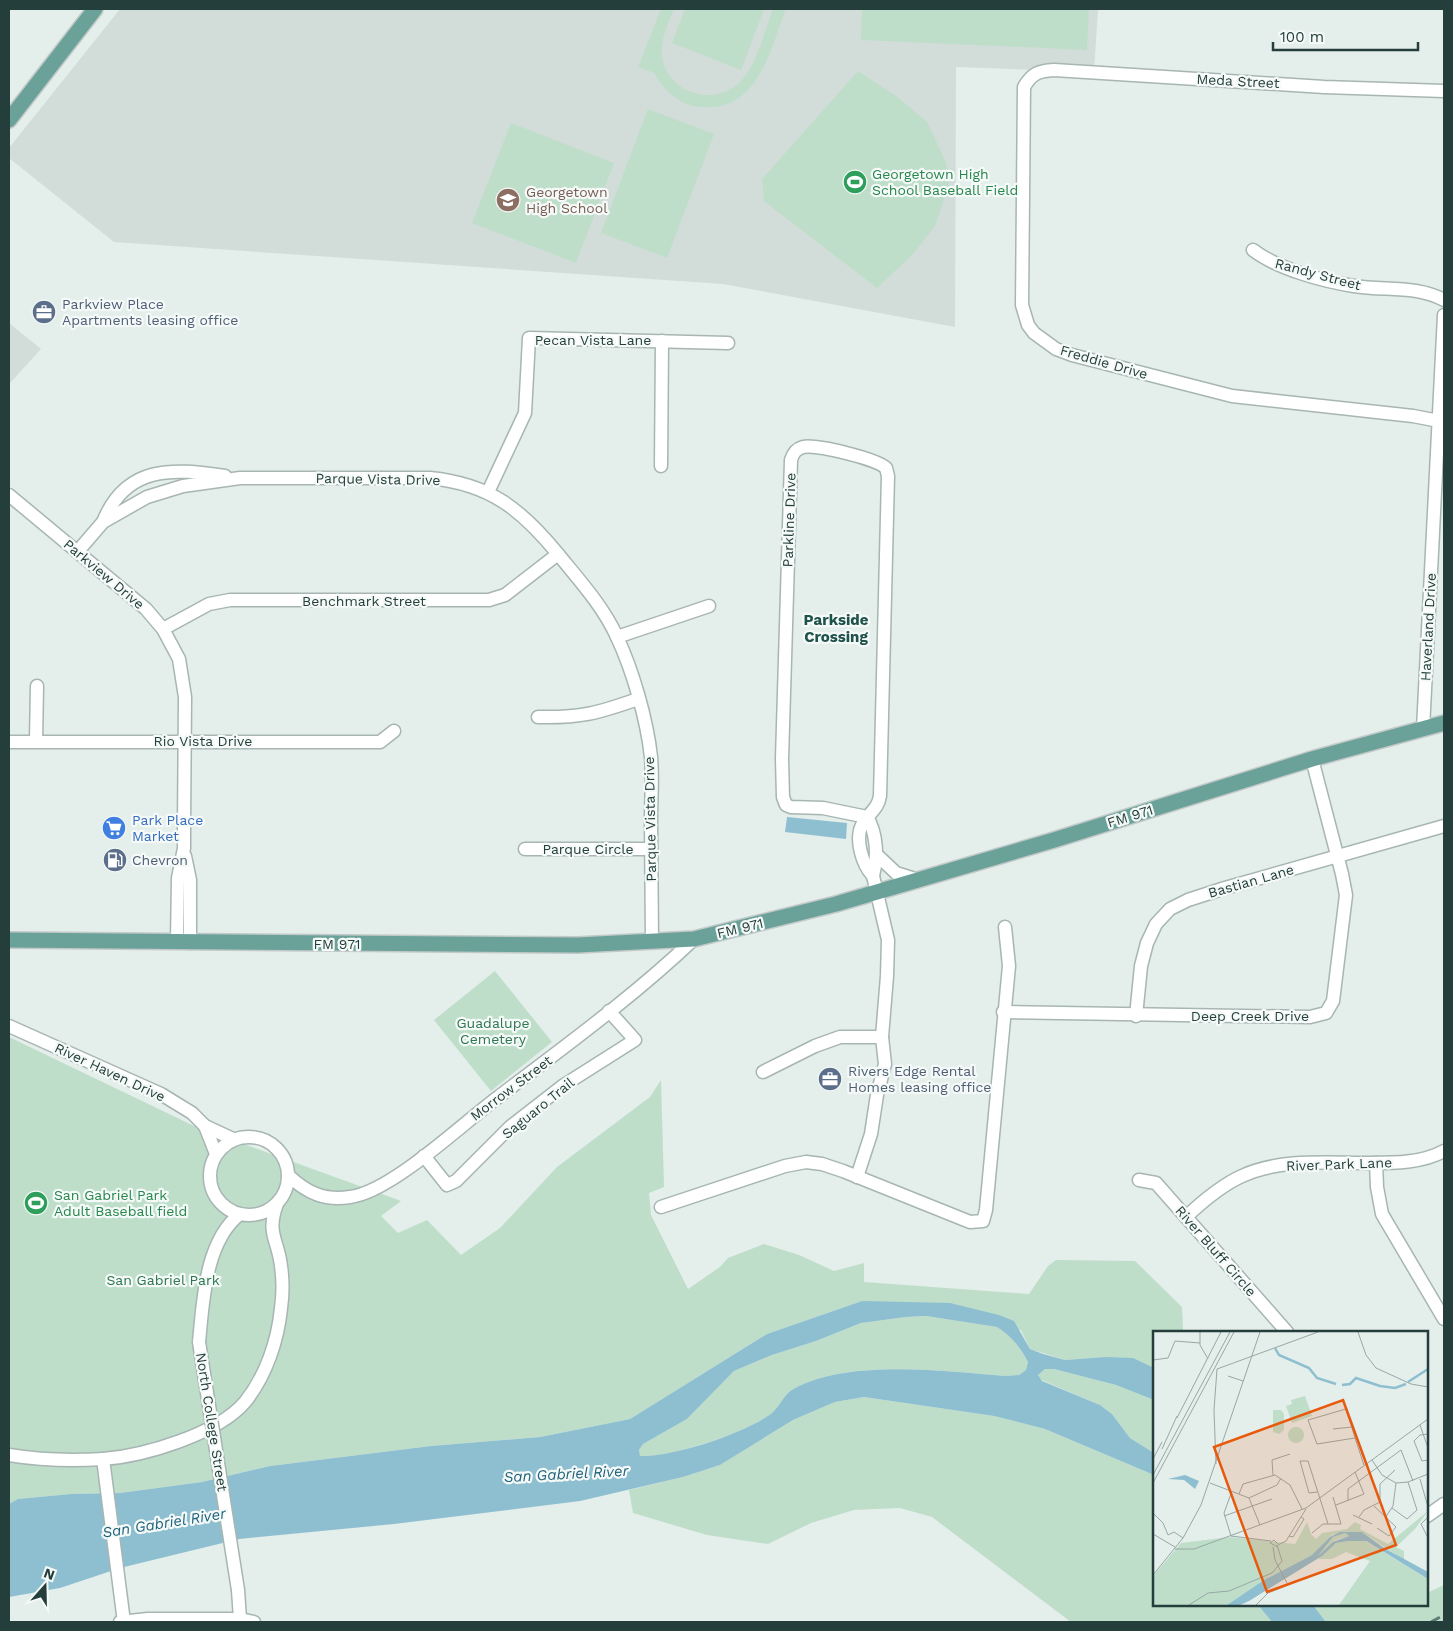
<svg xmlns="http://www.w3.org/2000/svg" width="1453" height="1631" viewBox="0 0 1453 1631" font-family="'Work Sans',sans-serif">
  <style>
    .built { fill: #d2ddda }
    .green { fill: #bedeca }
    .water { fill: #8ebfd1; fill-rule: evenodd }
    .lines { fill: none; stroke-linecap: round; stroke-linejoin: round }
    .minor-casing { stroke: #a7b6b3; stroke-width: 15 }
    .major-casing { stroke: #c2c9c8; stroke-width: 18 }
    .minor { stroke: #fff; stroke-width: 12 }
    .major { stroke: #6aa29a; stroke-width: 15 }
    .rail { stroke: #5e7b76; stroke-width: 3; stroke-dasharray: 10 5; stroke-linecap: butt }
    .minor-bridge-casing { stroke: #a7b6b3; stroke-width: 15; stroke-linecap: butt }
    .minor-bridge { stroke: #fff; stroke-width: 12 }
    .labels { text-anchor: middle; stroke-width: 4.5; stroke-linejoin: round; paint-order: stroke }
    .street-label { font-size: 14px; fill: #243f3b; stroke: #f5faf8 }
    .leisure-label { font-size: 14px; fill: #27864d; stroke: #f5faf8; text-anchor: start }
    .education-label { font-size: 14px; fill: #785e54; stroke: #f5faf8; text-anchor: start }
    .service-label { font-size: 14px; fill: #4e5e75; stroke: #f5faf8; text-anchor: start }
    .shop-label { font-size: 14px; fill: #366cbe; stroke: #f5faf8; text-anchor: start }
    .park-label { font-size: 14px; fill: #2e7652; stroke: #f5faf8 }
    .neighbourhood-label { font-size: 15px; font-weight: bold; fill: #1f524b; stroke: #f5faf8 }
    .water-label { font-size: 15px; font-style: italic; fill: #1e617b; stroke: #f5faf8 }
    .inset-river { fill: none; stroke: #8ebfd1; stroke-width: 2.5 }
    .inset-road { fill: none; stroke: #97a8a5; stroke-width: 1 }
    .view { fill: #e8590c; fill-opacity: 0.15; stroke: #e8590c; stroke-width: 2.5 }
    .inset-edge { fill: none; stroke: #243f3b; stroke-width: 2.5 }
  </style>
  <rect width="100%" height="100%" fill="#e4eeeb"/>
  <g class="built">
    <path d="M120,9H1098L1094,72L956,67L955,327L723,284L114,242L9,158V148Z"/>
    <path d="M9,323L41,349L9,384Z"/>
  </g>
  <g class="green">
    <path d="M661,9H674C668,24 660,40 662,57C668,93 714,108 740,82C756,67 765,30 773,9H786C770,50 758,112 702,107C680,106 664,91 654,73L638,67Z"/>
    <path d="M685,9H764L741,70L672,43Z"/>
    <path d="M862,9H1089L1087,50L861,40Z"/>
    <path d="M858,71L896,96L927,122L946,162L949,185L935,226L914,253L877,288L764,201L762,179Z"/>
    <path d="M648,109L714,134L667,258L601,233Z"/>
    <path d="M511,123L614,163L576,263L472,223Z"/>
    <path d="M495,971L552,1042L491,1091L434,1020Z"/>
    <path d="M9,1037L194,1126L401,1201L381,1216L398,1233L427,1220L461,1255L500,1228L557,1167L650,1097L661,1080L664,1187L649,1193L651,1215L688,1289L720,1267L728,1258L764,1244L799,1255L834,1271L864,1263V1282L1029,1294L1048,1266L1056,1260L1135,1261L1182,1307L1183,1330L1181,1332H1154V1368L1105,1357L1065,1360L1030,1349L1021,1330L862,1301L767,1334L630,1419L540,1437L431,1446L270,1466L202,1482L120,1493L71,1494L19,1499L9,1504Z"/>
    <path d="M926,1316L997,1327C1011,1336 1021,1348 1028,1362L1026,1370L1019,1375L1005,1376C945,1371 850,1359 795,1388C784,1393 781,1405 772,1413C746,1434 673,1456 640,1457L639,1450L643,1444L687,1419L734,1371L772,1355L816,1341L861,1323L906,1317Z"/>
    <path d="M1045,1369H1054L1116,1385L1154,1400V1453L1130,1438L1112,1414L1100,1405L1039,1379L1038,1375Z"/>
    <path d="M864,1397L994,1416L1045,1429L1154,1475V1605H1258L1272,1622H1071L932,1517L900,1508L854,1510L811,1523L768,1544L707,1535L633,1513L629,1490L683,1477L720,1465L793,1420L835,1402Z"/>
    <path d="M1444,1585V1622H1326L1313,1605H1427V1593Z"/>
  </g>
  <g class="water">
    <path d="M787,817L847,823L846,839L785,832Z"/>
    <path d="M862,1301L950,1303L999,1315L1014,1321L1030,1349L1043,1354L1065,1360L1105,1357L1133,1358L1152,1367L1154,1368V1400L1116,1385L1054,1369H1045L1038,1375L1042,1381L1100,1405L1112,1414L1130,1438L1154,1453V1475L1045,1429L994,1416L864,1397L835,1402L793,1420L720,1465L683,1477L580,1501L394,1524L239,1539L120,1568L60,1588L9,1597V1504L18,1499L71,1494L120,1493L202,1482L270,1466L431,1446L540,1437L630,1419L767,1334ZM926,1316L997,1327C1011,1336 1021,1348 1028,1362L1026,1370L1019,1375L1005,1376C945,1371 850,1359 795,1388C784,1393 781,1405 772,1413C746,1433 673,1457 640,1456L639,1450L643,1444L687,1419L734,1371L772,1355L816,1341L861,1323L906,1317Z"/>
    <path d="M1258,1605H1313L1326,1622H1272Z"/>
  </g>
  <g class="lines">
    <g class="minor-casing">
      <g id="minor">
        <path d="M1253,250C1278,269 1322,281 1354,286C1385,291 1416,285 1444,300"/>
        <path d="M1439,421L1413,416L1232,396L1072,355L1056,349L1034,333L1028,325L1022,305L1024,87C1032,73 1039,71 1054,70L1324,87L1444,91"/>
        <path d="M661,466L662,341"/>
        <path d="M488,492L525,413L529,338L728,343"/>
        <path d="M9,495L146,609L163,629L179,659L185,697L184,828V848L178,878L177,942"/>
        <path d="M103,522C126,465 173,468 225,476"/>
        <path d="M78,551L103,522L147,497L183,486L240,478H430C490,484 521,509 558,554C579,580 603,606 617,637C633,671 647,720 651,757C653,778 651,800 651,821C651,862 652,902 652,942"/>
        <path d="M163,629L209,604L230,600H489L505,595L558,554"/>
        <path d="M617,637L709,606"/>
        <path d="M538,717C581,718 598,713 638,699"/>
        <path d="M1423,729L1444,315"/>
        <path d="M36,741L37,686"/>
        <path d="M9,742H380L394,731"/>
        <path d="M867,817L823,808L791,807L786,805L783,797L782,759L791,460C793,453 796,449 803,447C816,444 877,459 886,468L888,476L880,796C878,809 869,813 863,823C854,838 862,864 873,876"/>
        <path d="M525,849H651"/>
        <path d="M876,854L896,873L918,880"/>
        <path d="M185,856L190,880V943"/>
        <path d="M1003,1012L1310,1017L1326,1013L1333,1001L1346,895L1342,874L1312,759"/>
        <path d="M1136,1016L1141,966L1147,943L1156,924L1170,909L1188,900L1225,888L1444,826"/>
        <path d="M9,1026L161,1094L192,1113L205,1126L233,1139"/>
        <path d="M763,1072L815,1046L840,1037H882"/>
        <path d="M205,1126L216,1154"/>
        <circle cx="249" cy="1176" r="39"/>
        <path d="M424,1156L447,1185L456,1181L510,1127L564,1085L635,1040L609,1011"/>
        <path d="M1376,1163L1377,1187L1382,1214L1444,1319"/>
        <path d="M289,1176C307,1193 325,1201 350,1197C391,1192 462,1124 497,1098C564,1047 633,997 694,939"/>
        <path d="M857,1177L871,1134L877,1095L885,1064L882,1037L887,976L888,940L873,876C878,857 877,833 867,817"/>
        <path d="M1139,1180L1156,1183L1287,1332"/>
        <path d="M661,1207L785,1166L806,1162L822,1164L843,1171L970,1222L983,1221L986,1210L1009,966L1005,927"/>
        <path d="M1187,1216C1203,1201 1222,1185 1242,1176C1281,1158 1328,1163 1370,1163C1395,1163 1422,1163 1444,1151"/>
        <path d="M199,1342C203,1302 205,1241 240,1214"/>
        <path d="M9,1455C40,1460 72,1461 103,1459C144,1456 218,1434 245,1402C266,1376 278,1340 281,1308C283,1294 283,1280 281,1266C278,1239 266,1234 277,1204"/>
        <path d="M103,1459L124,1622"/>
        <path d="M1427,1516L1444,1504"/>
        <path d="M238,1590L240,1619"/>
        <path d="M120,1622L148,1619H240L254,1622"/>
      </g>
    </g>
    <g class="major-casing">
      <g id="major">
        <path d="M9,120L95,9"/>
        <path d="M9,940L578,945L694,939L836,904L1054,840L1312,759L1444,723"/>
      </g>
    </g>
    <use href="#minor" class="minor"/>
    <use href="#major" class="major"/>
    <path class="rail" d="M1431,1622L1444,1615"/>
    <g class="minor-bridge-casing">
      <path id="minor-bridge" d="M199,1342L238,1590"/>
    </g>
    <use href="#minor-bridge" class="minor-bridge"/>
  </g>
  <defs>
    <g id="stadium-disc" transform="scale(1.25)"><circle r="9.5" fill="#2e9e5b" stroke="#f5faf8"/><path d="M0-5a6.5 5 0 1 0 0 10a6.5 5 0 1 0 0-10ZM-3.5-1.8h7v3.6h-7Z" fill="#fff"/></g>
    <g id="school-disc" transform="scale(1.25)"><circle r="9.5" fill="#8d6e63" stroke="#f5faf8"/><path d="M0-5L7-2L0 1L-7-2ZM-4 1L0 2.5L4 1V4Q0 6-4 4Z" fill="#fff"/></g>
    <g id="office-disc" transform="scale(1.25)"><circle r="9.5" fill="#5c6f8a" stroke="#f5faf8"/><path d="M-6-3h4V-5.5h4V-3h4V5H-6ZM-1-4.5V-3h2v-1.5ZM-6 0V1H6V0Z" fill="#fff"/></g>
    <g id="supermarket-disc" transform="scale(1.25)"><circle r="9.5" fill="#3f7fe0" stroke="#f5faf8"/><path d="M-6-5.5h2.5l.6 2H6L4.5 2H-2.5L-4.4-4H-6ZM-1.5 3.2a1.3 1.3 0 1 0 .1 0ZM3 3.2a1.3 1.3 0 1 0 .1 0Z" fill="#fff"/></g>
    <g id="fuel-disc" transform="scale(1.25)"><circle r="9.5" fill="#5c6f8a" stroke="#f5faf8"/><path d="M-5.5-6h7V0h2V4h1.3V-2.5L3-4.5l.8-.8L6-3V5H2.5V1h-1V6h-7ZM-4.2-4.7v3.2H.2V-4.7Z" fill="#fff"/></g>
  </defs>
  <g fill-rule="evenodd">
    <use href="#stadium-disc" x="855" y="182"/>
    <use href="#school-disc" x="508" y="200"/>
    <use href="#office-disc" x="44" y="312"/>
    <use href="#supermarket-disc" x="114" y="828"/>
    <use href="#fuel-disc" x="115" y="860"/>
    <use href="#office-disc" x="830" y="1079"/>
    <use href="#stadium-disc" x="36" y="1203"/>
  </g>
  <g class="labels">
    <g class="street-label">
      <text transform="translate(1238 81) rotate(3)" y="5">Meda Street</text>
      <text transform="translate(1318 274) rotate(15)" y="5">Randy Street</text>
      <text x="593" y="345">Pecan Vista Lane</text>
      <text transform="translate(1104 362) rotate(16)" y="5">Freddie Drive</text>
      <text transform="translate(378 479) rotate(1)" y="5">Parque Vista Drive</text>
      <text transform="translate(789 520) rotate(-88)" y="5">Parkline Drive</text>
      <text transform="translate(104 574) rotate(40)" y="5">Parkview Drive</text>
      <text x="364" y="606">Benchmark Street</text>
      <text transform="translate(1428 627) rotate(-87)" y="5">Haverland Drive</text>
      <text x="203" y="746">Rio Vista Drive</text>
      <text transform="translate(1130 816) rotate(-17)" y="5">FM 971</text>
      <text transform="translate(650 819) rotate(-91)" y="5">Parque Vista Drive</text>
      <text x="588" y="854">Parque Circle</text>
      <text transform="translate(1251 881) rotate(-16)" y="5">Bastian Lane</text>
      <text transform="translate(740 928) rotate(-13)" y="5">FM 971</text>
      <text x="337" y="949">FM 971</text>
      <text x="1250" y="1021">Deep Creek Drive</text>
      <text transform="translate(110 1072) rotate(25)" y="5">River Haven Drive</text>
      <text transform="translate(511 1088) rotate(-37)" y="5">Morrow Street</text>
      <text transform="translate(538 1108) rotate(-39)" y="5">Saguaro Trail</text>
      <text transform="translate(1339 1164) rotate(-2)" y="5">River Park Lane</text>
      <text transform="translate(1216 1251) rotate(49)" y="5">River Bluff Circle</text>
      <text transform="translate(212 1422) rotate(81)" y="5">North College Street</text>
    </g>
    <g class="leisure-label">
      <text x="872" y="179">Georgetown High<tspan x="872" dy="16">School Baseball Field</tspan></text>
      <text x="54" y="1200">San Gabriel Park<tspan x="54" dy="16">Adult Baseball field</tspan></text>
    </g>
    <g class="education-label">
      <text x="526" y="197">Georgetown<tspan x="526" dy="16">High School</tspan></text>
    </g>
    <g class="service-label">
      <text x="62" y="309">Parkview Place<tspan x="62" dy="16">Apartments leasing office</tspan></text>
      <text x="132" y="865">Chevron</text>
      <text x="848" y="1076">Rivers Edge Rental<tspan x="848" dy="16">Homes leasing office</tspan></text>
    </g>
    <g class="shop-label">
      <text x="132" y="825">Park Place<tspan x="132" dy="16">Market</tspan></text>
    </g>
    <g class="park-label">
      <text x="493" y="1028">Guadalupe<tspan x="493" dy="16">Cemetery</tspan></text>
      <text x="163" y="1285">San Gabriel Park</text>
    </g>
    <g class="neighbourhood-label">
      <text x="836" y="625">Parkside<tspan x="836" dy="17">Crossing</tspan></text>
    </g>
    <g class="water-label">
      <text transform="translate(566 1474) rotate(-3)" y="5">San Gabriel River</text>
      <text transform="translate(164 1523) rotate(-9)" y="5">San Gabriel River</text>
    </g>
  </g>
  <g transform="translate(1153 1331)">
    <rect width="275" height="275" fill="#e4eeeb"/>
    <path d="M152,65L159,85L139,92L133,75L139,73L138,69ZM120,79H128L131,83V99L126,103L120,101ZM135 104a8 8 0 1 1 16 0a8 8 0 1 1-16 0ZM275,180L262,198L243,216L251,220V229L209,201H194L179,204L163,222L111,249L74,274H0V245L28,212L77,206L142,213L154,191L158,203L163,208L169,202L194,198L202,191L208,194L207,198L235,213ZM192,202L196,205L183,209L165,225L180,206ZM200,209L212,210L275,248V274H186L217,230L193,221L179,228H165L183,212Z" fill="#bedeca"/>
    <path d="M32,144L46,150L42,158L31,149L15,148ZM187,201H209L231,217L275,241V248L213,210H195L183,212L169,225L96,270L87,274H74L111,249L159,224L177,206ZM192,202L196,205L180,211L165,225L180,206Z" fill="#8ebfd1" fill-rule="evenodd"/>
    <path class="inset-river" d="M122,17L126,24L156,37L164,47L183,53M255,51L275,38M189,54L197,53L203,47L227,55L242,57L253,53"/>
    <path class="inset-road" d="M47,1V14L55,28M205,1L213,24L223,37L258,53L275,56M22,10L47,12M0,29L15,27L22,10M75,45L90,50M24,87L68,1M267,94L275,117M180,98L199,96M275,103L267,104L261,110L269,130L275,129M202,107L164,113L155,89L193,78L194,82L199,97L202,107L211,134M9,118L24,85M0,128L9,111M219,129L229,144L243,152L255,151L275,143M63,133L61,79L64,38L165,1M0,144L77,1M120,144L119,129L137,123M267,148L275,176M0,152L81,1M57,152L96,167L107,194M79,160L71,182L78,205L118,210M164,161L156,162L147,130H155L175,193M86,163L90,153L122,144L137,154L149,178M96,167L124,154L128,147M195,170V158L248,119L260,150M183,174L211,163L202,141M221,175L243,196L236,205L224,197M239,177L254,188L264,179L255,151M0,182L10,192L15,204L21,201L30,207M200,184L219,193M71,185L119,168M206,186L211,179L227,171V153L242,139M275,186L268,193L275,207M232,187L240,175L243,152M159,202L170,193H188L180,166M0,203L22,216M136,205L140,206L151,188L148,186M125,214L133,210L153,178M120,216L122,229L134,252M125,216L117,212L121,209L125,213M22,218H41L153,177L275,88M0,244L30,207L48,174L107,1M36,274L55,262L76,260L119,242L129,230L124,214M103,274L115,262L140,252"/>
    <path class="view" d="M190,69L243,214L114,261L61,116Z"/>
    <rect width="275" height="275" class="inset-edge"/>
  </g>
  <rect width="1453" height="1631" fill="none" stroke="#243f3b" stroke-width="20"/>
  <g transform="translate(45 1586) rotate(20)" stroke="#f5faf8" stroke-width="4" paint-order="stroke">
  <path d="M0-4L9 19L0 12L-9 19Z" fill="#243f3b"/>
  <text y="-8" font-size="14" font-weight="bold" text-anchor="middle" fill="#243f3b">N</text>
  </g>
  <path d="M1273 42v8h145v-8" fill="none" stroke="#243f3b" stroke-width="2.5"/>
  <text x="1280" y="42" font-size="15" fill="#243f3b" stroke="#f5faf8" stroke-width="4" paint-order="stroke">100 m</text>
</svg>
